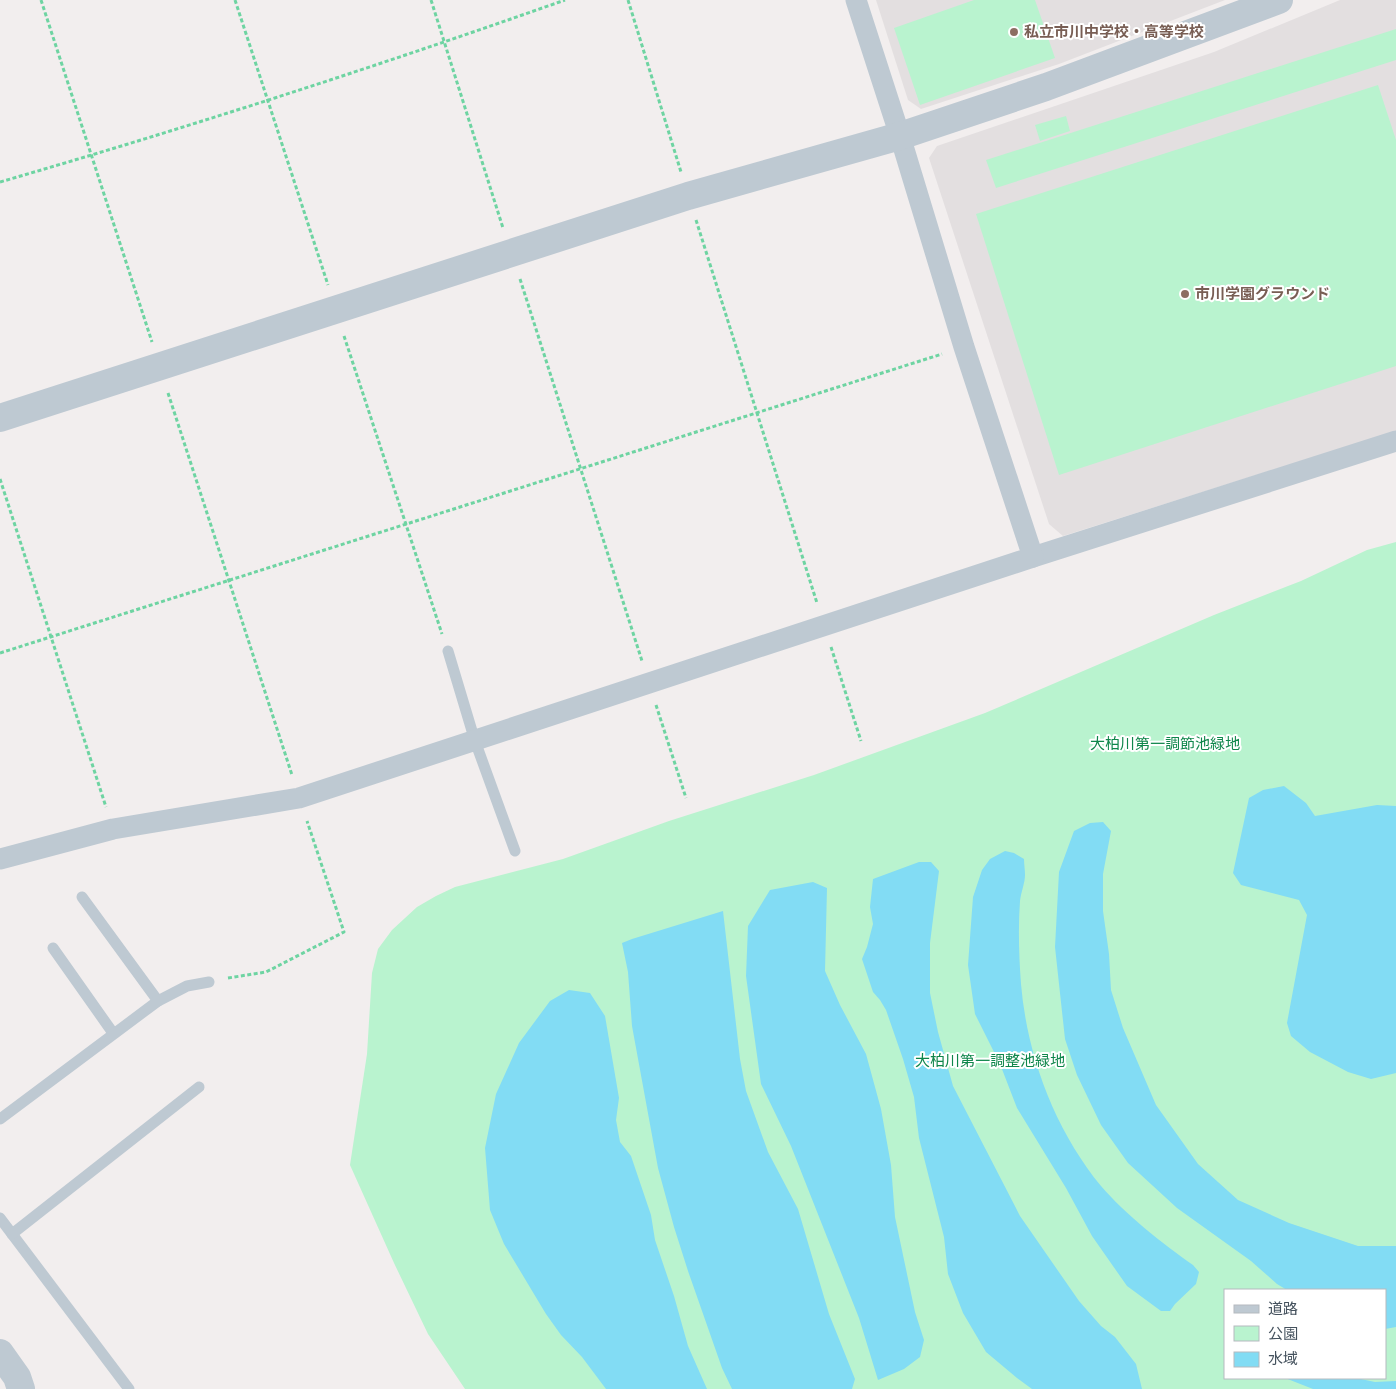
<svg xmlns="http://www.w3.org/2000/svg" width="1396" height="1389" viewBox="0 0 1396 1389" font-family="'Alegreya Sans','Noto Sans JP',sans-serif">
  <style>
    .education { fill: #e3dfe0 }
    .green { fill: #b9f3cf; fill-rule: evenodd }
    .water { fill: #82dcf4 }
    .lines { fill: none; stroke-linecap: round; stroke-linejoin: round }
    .path { stroke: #6ed4a2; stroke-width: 3; stroke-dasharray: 4 2.5; stroke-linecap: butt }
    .service { stroke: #bec9d2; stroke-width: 11 }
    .minor { stroke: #bec9d2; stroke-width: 21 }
    .tertiary { stroke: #bec9d2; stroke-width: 28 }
    .education-dot { fill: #8d6e63; stroke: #fff; stroke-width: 2 }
    .labels { text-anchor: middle; stroke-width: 4; stroke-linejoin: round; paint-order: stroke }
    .education-label { font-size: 15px; font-weight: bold; fill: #785e54; stroke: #fff; text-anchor: start }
    .park-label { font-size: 15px; fill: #0f864b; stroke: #fff }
  </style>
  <rect width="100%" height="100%" fill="#f2eeee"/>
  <g class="education">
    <path d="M876,0H1225L1059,64L921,109L908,100Z"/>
    <path d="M1340,0H1396V431L1063,536L1049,524L929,158L937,146L1214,52Z"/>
  </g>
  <g class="green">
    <path d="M974,0H1035L1055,58L920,105L894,28Z"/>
    <path d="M1396,29V60L996,188L986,160Z"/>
    <path d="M1378,85L1396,140V366L1059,475L976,214Z"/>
    <path d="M1066,116L1070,131L1040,141L1035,125Z"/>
    <path d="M1396,542V1389H465L428,1334L394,1263L350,1165L367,1054L372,973L378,949L392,930L417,907L436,896L455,887L563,859L669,821L814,775L985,713L1214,615L1301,581L1367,550ZM1225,1290H1385V1378H1225Z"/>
  </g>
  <g class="water">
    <path d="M1284,786L1306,803L1315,816L1377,805L1396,806V1073L1371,1079L1348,1072L1310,1052L1291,1036L1287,1023L1307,915L1299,900L1241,885L1233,873L1249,798L1263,790Z"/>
    <path d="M1103,822L1111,831L1103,874V911L1109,954L1111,990L1123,1028L1156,1105L1198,1164L1238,1200L1289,1223L1358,1246H1396V1327L1385,1329V1290H1287L1277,1284L1251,1261L1177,1208L1128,1163L1101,1125L1077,1075L1065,1039L1055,947L1059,872L1074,831L1090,823Z"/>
    <path d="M1005,851L1014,853L1024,859C1024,864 1025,870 1025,875C1025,883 1021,892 1020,901C1018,928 1019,957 1021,984C1027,1056 1055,1130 1101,1186C1125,1214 1163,1244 1193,1265L1199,1272L1196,1284L1175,1304L1170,1311H1161L1127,1286L1092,1236L1066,1188L1017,1108L1000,1064L975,1014L968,965L973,897L982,870L990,859Z"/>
    <path d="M919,862H931L939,871L930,943V993L938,1032L953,1086L1020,1216L1079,1301L1101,1326L1115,1337L1136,1364L1142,1389H1032L1017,1378L986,1352L963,1313L948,1274L944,1237L919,1138L914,1097L903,1059L886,1010L880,1000L873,992L862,959L867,947L873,924L870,907L873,879Z"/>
    <path d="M813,882L827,888L825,971L840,1005L866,1054L881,1109L891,1165L895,1217L915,1312L924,1340L920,1357L904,1369L878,1380L859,1318L791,1146L761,1084L746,976L748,926L770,890Z"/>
    <path d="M723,911L740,1059L746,1091L768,1152L798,1209L829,1314L855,1379L852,1389H732L722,1368L688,1271L674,1227L658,1168L632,1026L628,972L622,943L632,939Z"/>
    <path d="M569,990L590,993L605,1016L619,1098L616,1120L620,1142L631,1156L651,1215L655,1240L674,1296L688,1346L707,1389H606L582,1357L561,1335L546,1314L504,1244L490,1210L485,1148L496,1094L519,1043L550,1001Z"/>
    <path d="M1285,1378H1356L1375,1382L1396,1381V1389H1313Z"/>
  </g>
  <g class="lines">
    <g class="path">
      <path d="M41,0L152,342"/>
      <path d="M235,0L328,285"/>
      <path d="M431,0L503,228"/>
      <path d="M628,0L681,172"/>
      <path d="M0,182C190,127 378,66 565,0"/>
      <path d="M696,220L817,603"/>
      <path d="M520,279L642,661"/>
      <path d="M344,336L442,634"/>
      <path d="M168,393L292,775"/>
      <path d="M0,479L106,807"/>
      <path d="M831,647L861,741"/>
      <path d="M0,653L942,354"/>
      <path d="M656,705L686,798"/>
      <path d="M228,978L266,972L344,932L307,821"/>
    </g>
    <g class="service">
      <path d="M448,651L475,741L515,851"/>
      <path d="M82,897L158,1001"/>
      <path d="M53,948L113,1033"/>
      <path d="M0,1119L158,1001L187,986L209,982"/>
      <path d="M0,1218L129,1389"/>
      <path d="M12,1234L199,1087"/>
    </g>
    <g class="minor">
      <path d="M1033,557L1396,441"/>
      <path d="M0,859L113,829L299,798L1033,557L964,347L900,136L856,0"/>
    </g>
    <g class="tertiary">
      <path d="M0,418L688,196L900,136L1046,87L1279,0"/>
      <path d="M0,1353L17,1377L21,1389"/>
    </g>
  </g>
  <g class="education-dot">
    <circle cx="1014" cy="32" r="5"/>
    <circle cx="1185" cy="294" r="5"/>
  </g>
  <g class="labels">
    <g class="education-label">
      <text x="1024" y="37">私立市川中学校・高等学校</text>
      <text x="1195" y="299">市川学園グラウンド</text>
    </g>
    <g class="park-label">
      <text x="1165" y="749">大柏川第一調節池緑地</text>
      <text x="990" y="1066">大柏川第一調整池緑地</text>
    </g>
  </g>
  <rect x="1224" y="1289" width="162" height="90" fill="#ffffff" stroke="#b5babf"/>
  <rect x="1234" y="1305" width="25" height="8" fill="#bec9d2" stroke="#b5babf"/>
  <text x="1268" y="1314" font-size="15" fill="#45525e">道路</text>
  <rect x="1234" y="1326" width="25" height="15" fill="#b9f3cf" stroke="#b5babf"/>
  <text x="1268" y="1339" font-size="15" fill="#45525e">公園</text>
  <rect x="1234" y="1352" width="25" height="15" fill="#82dcf4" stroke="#b5babf"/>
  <text x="1268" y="1364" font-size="15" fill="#45525e">水域</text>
</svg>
